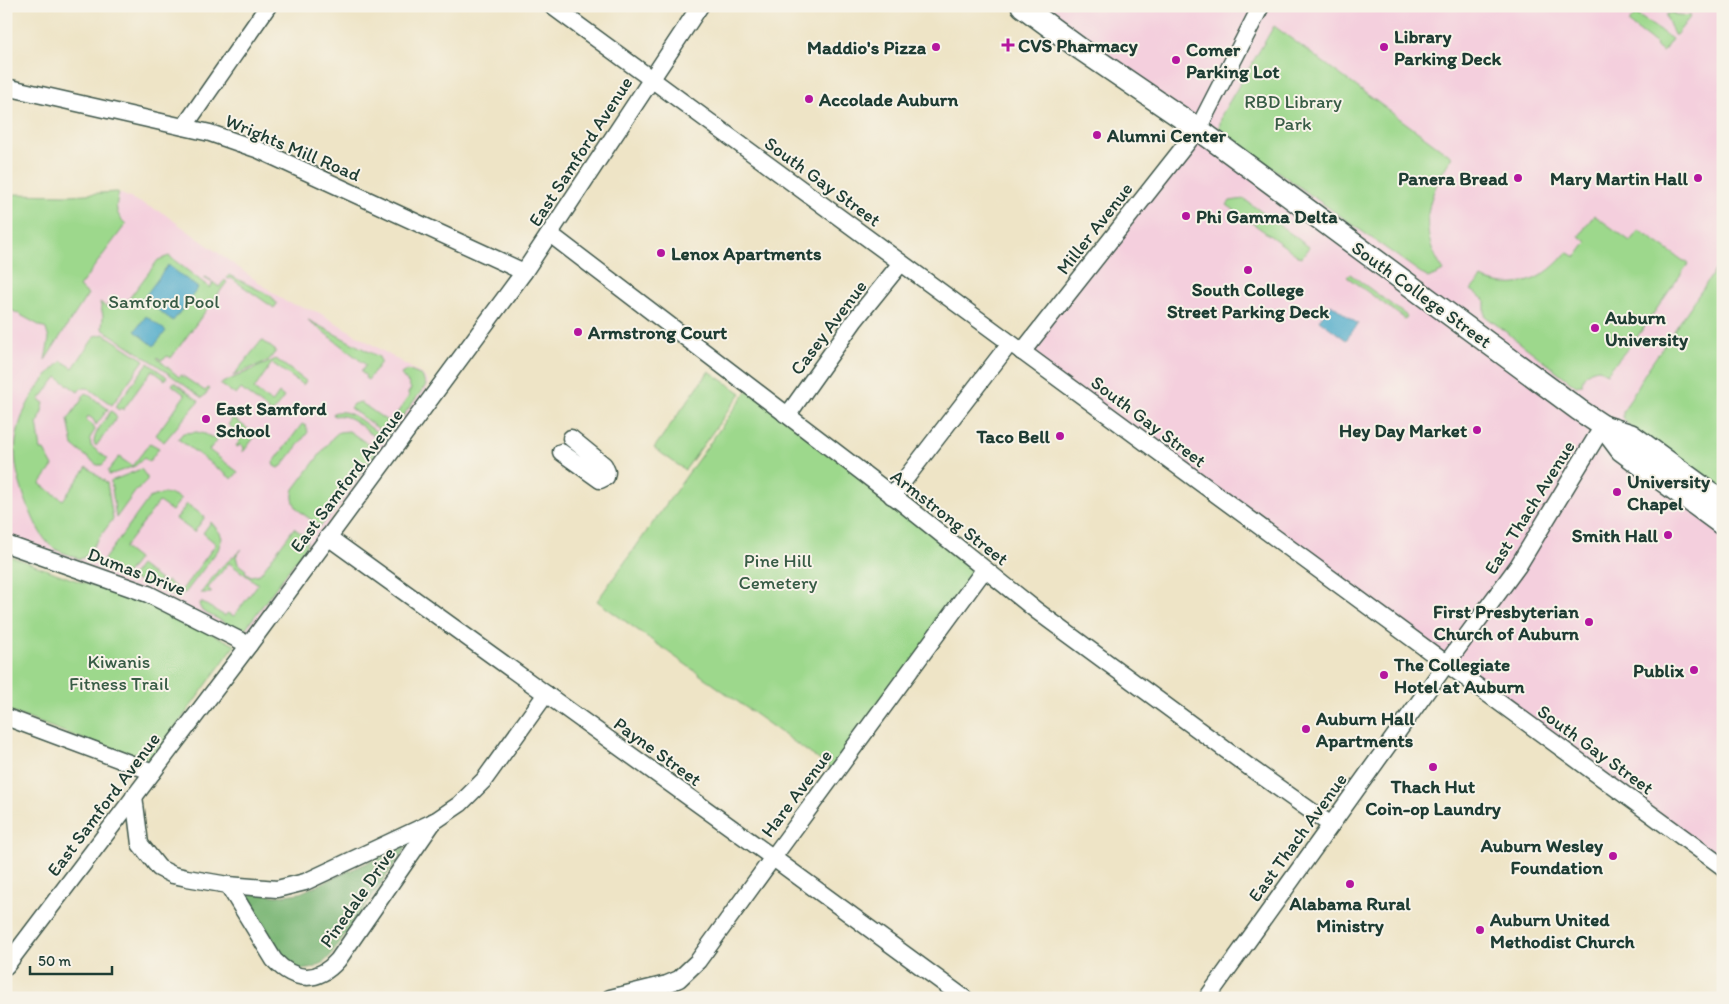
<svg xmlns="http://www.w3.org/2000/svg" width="1729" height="1004" viewBox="0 0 1729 1004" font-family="Itim,sans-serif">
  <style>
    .built { fill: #f4cfdd }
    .green { fill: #9dd88c; stroke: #5e8a60 }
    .forest { fill: #7eb878; stroke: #4e7a56 }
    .water { fill: #4aa8c9; stroke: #34727e }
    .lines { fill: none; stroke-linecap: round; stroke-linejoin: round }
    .minor-casing { stroke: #3e564a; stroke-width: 19 }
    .major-casing { stroke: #3e564a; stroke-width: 24 }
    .minor { stroke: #fff; stroke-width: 16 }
    .major { stroke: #fff; stroke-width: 21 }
    .poi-dot { fill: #b5179e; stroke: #f7f3e8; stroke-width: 2 }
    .labels { text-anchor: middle; stroke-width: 4; stroke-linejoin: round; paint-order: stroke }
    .poi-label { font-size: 19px; font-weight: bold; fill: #1f3d34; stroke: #f7f3e8; text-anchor: start }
    .park-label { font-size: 19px; fill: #385c46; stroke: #f7f3e8 }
    .street-label { font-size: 19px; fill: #1f3d34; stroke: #f7f3e8 }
  </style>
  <rect width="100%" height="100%" fill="#f7f3e8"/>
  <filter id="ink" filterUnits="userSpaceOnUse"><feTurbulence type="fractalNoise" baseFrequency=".02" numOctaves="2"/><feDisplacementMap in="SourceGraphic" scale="10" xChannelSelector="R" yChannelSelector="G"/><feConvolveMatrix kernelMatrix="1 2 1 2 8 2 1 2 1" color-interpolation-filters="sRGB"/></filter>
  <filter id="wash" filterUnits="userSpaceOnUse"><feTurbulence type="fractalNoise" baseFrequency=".0096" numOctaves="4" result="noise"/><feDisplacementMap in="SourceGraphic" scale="20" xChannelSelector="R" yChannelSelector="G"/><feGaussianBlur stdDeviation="1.12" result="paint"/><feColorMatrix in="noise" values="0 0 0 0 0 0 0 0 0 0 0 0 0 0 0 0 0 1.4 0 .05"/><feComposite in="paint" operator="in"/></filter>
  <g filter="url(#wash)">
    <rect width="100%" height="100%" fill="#eee4c6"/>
    <g class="built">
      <path d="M1022,6H1723V867L1022,352L1197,129Z"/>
      <path d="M117,192L163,213L286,302L318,312L423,375L428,382L427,390L244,638L46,555L6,534V194L70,195Z"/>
    </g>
    <g class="green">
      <path d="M1636,14L1672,39L1663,52L1655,46L1656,44L1628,23Z"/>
      <path d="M1667,14L1691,16L1676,35H1674L1666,16Z"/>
      <path d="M1274,26L1452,157C1427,196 1416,230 1444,271L1428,278L1264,162L1219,128L1222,114Z"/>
      <path d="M117,192L119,193C115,207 115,214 126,224L79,287L88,294L45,360L49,339L46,329L6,307V194L70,195Z"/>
      <path d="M1244,199L1309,247L1301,258L1227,205L1230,201Z"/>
      <path d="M1594,215L1630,241L1639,230L1688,264L1635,340L1607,373L1599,369C1589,370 1582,375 1582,385L1576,386L1485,316V300L1471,290L1481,278C1517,293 1544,280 1567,252L1576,257L1587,242L1579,236Z"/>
      <path d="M169,256L210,288L213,283L204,278L206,277L219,287L225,280L227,282L171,358L168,356L161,360L158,357L157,358L179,377L181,375L205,391L208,388L210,389L202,398L153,362L102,329L103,316L100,302L106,307L114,296L125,304L158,260Z"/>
      <path d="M1723,259V495L1627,424L1623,417V412L1645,373Z"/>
      <path d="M1350,274L1407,316L1405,319L1347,277Z"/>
      <path d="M229,275L271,296L277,304L274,308L231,278L229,279L227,278Z"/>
      <path d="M308,320L379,357L381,362L368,380L365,378L366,376L361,372L366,365Z"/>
      <path d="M104,334L144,360L112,405L88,388H81L78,392L57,377L39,400L44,403L39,422H37L41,450H44L53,466L40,484L63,500L87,467L107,483L113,519L85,557L80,559C72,556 63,553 55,549C43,542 35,523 30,511C24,496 18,481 16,464C11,424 33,386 62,361L73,368L95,336Z"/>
      <path d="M262,340L276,351L269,360L233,376Z"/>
      <path d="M276,359L306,381L303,385L272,363L254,389L272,403L279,393L284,397L272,413L241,389L236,395L220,384Z"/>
      <path d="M148,363L167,377L165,380L152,370L123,410L121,408L119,410L115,407Z"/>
      <path d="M408,370L422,376L426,385L385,440C367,439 357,412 334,416L333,413C350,407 364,424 377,432L379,429L350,408L353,404L360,402L390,423L409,396L408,393L411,389C408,380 403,379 401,374Z"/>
      <path d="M709,371L741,393L685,470L654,448Z"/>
      <path d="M174,382L199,401L164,442L156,435L185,395L172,385Z"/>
      <path d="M750,387L984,570L836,772L597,601Z"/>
      <path d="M86,393L108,409L96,425L93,419L88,416L86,420L92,424L95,430L90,438L91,446L108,459L102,465H97L73,446L68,419L83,398L82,397Z"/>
      <path d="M111,411L116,415L115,416L117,418L96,446L94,444C93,433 105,421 111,411Z"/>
      <path d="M233,418L256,435L244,451H242L244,447L240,444L238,447L236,446L243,436L228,425Z"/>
      <path d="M302,424L306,426L308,432L282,466L278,468L274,466L273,463Z"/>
      <path d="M349,431L378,451L321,526C307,516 288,509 294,489L333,437L339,432Z"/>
      <path d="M197,432L205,434L217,440L209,450L238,472L232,479L178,439L183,433Z"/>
      <path d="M150,443L159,448L149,462L144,458L135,466L109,475L108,471L119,457L132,466Z"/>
      <path d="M141,469L147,477V480L135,492L116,518L111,481Z"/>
      <path d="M164,493L174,495L181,499L172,511L159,502L124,548L138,559L125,576L105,570L103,562L105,558L144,505L149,498Z"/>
      <path d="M187,504L205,517L194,532L176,519Z"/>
      <path d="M211,522L220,533L222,538L218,550L186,592L175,597L160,589L167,581L181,591L216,544L203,533Z"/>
      <path d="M294,528C301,534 310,537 306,547L243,632L202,611L199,605L201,602L225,616L227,613L234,616L258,584L229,563L208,588L212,592L211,593H201L219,569L242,549L236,556L238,564L246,570L245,572L251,576L260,574Z"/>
      <path d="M7,555L72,579L147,602L235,645L149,764L6,710Z"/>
      <path d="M140,565L160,580L155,587L130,578Z"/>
    </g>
    <path class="forest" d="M409,844L331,955C321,967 305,974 290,966C276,959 246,905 236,889L277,896L300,893Z"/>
    <g class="water">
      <path d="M168,265L198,288L173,321L143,299Z"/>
      <path d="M1331,304L1358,324L1346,340L1319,320Z"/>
      <path d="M146,316L166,331L154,346L135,331Z"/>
    </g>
  </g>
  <g filter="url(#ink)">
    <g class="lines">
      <g class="minor-casing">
        <g id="minor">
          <path d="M552,6L1723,867"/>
          <path d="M6,87L210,133L259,150L524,272"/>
          <path d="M184,127L268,6"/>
          <path d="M550,234L905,505L1037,611L1249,767L1331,825"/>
          <path d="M1022,352L1198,129L1261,6"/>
          <path d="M785,414L792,409L855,320L901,263"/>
          <path d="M561,452L600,480L606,477L607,472L604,465L571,438"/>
          <path d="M892,496L1010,343"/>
          <path d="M328,537L772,857L964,998"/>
          <path d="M6,544L148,594L249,645"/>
          <path d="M6,717L153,772"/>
          <path d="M134,796L140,844L159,868L173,875L187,878L228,885L277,889L305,882L435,821L460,804L484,780L546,694"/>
          <path d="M228,885L274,960C295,982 318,983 338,960L434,821"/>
          <path d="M6,966L249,645L524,272L700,6"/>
          <path d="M610,998L667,984L679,979L698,961L777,852L984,570"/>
          <path d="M1207,998L1457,649L1518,566L1603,426"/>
        </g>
      </g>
      <g class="major-casing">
        <g id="major">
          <path d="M1022,6L1079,48L1198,129L1579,410L1603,426L1631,435L1723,502"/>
          <path d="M1603,426L1621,450L1723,525"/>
        </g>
      </g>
      <use href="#minor" class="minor"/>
      <use href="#major" class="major"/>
    </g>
  </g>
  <g class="poi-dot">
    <path d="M1005.5 37.5h5v5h5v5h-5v5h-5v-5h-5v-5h5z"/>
    <circle cx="936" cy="47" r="5"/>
    <circle cx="1384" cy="47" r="5"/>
    <circle cx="1176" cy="60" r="5"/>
    <circle cx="809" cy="99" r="5"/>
    <circle cx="1097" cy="135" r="5"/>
    <circle cx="1518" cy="178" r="5"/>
    <circle cx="1698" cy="178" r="5"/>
    <circle cx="1186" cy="216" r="5"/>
    <circle cx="661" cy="253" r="5"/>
    <circle cx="1248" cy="270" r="5"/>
    <circle cx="1595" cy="328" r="5"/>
    <circle cx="578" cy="332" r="5"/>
    <circle cx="206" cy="419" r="5"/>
    <circle cx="1477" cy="430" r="5"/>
    <circle cx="1060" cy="436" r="5"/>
    <circle cx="1617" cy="492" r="5"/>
    <circle cx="1668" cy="535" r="5"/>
    <circle cx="1589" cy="622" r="5"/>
    <circle cx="1694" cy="670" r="5"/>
    <circle cx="1384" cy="675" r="5"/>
    <circle cx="1306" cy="729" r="5"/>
    <circle cx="1433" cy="767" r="5"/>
    <circle cx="1613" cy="856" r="5"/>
    <circle cx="1350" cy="884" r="5"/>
    <circle cx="1480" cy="930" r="5"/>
  </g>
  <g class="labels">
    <g class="poi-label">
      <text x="1394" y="43">Library<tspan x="1394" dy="22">Parking Deck</tspan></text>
      <text x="1018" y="52">CVS Pharmacy</text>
      <text x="926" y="54" text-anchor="end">Maddio's Pizza</text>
      <text x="1186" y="56">Comer<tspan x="1186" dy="22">Parking Lot</tspan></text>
      <text x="819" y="106">Accolade Auburn</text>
      <text x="1107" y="142">Alumni Center</text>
      <text x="1508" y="185" text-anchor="end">Panera Bread</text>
      <text x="1688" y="185" text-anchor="end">Mary Martin Hall</text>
      <text x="1196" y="223">Phi Gamma Delta</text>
      <text x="671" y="260">Lenox Apartments</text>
      <text x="1248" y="296" text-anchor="middle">South College<tspan x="1248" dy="22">Street Parking Deck</tspan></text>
      <text x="1605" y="324">Auburn<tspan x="1605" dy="22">University</tspan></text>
      <text x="588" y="339">Armstrong Court</text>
      <text x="216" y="415">East Samford<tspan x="216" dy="22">School</tspan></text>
      <text x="1467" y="437" text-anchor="end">Hey Day Market</text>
      <text x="1050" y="443" text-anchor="end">Taco Bell</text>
      <text x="1627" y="488">University<tspan x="1627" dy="22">Chapel</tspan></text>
      <text x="1658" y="542" text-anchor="end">Smith Hall</text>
      <text x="1579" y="618" text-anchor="end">First Presbyterian<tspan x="1579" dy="22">Church of Auburn</tspan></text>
      <text x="1394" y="671">The Collegiate<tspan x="1394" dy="22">Hotel at Auburn</tspan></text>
      <text x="1684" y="677" text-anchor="end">Publix</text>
      <text x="1316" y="725">Auburn Hall<tspan x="1316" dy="22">Apartments</tspan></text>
      <text x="1433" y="793" text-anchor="middle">Thach Hut<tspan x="1433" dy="22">Coin-op Laundry</tspan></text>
      <text x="1603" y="852" text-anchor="end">Auburn Wesley<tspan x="1603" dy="22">Foundation</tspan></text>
      <text x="1350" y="910" text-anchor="middle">Alabama Rural<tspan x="1350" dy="22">Ministry</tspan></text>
      <text x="1490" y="926">Auburn United<tspan x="1490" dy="22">Methodist Church</tspan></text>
    </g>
    <g class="park-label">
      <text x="1293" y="108">RBD Library<tspan x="1293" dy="22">Park</tspan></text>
      <text x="164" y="308">Samford Pool</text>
      <text x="778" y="567">Pine Hill<tspan x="778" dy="22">Cemetery</tspan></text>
      <text x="119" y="668">Kiwanis<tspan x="119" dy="22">Fitness Trail</tspan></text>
    </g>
    <g class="street-label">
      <text transform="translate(293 147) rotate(23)" y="7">Wrights Mill Road</text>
      <text transform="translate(580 151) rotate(-57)" y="7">East Samford Avenue</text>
      <text transform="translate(823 181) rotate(36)" y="7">South Gay Street</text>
      <text transform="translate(1094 228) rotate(-52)" y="7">Miller Avenue</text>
      <text transform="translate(1422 294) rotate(36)" y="7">South College Street</text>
      <text transform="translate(828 327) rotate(-53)" y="7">Casey Avenue</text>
      <text transform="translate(1149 421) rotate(37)" y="7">South Gay Street</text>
      <text transform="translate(346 480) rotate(-53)" y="7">East Samford Avenue</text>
      <text transform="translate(1529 507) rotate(-58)" y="7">East Thach Avenue</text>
      <text transform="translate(950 517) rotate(38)" y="7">Armstrong Street</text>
      <text transform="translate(137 571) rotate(21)" y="7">Dumas Drive</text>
      <text transform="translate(1596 749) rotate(36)" y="7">South Gay Street</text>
      <text transform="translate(658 751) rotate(36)" y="7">Payne Street</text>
      <text transform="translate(796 793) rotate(-53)" y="7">Hare Avenue</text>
      <text transform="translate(103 804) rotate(-53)" y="7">East Samford Avenue</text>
      <text transform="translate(1297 837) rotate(-54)" y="7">East Thach Avenue</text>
      <text transform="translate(357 897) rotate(-55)" y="7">Pinedale Drive</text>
    </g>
  </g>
  <rect width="1729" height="1004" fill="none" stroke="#f7f3e8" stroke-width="25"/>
  <path d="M30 966v8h82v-8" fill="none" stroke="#1f3d34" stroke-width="2.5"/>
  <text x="38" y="966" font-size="15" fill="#1f3d34" stroke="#f7f3e8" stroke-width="4" paint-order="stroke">50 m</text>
</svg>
